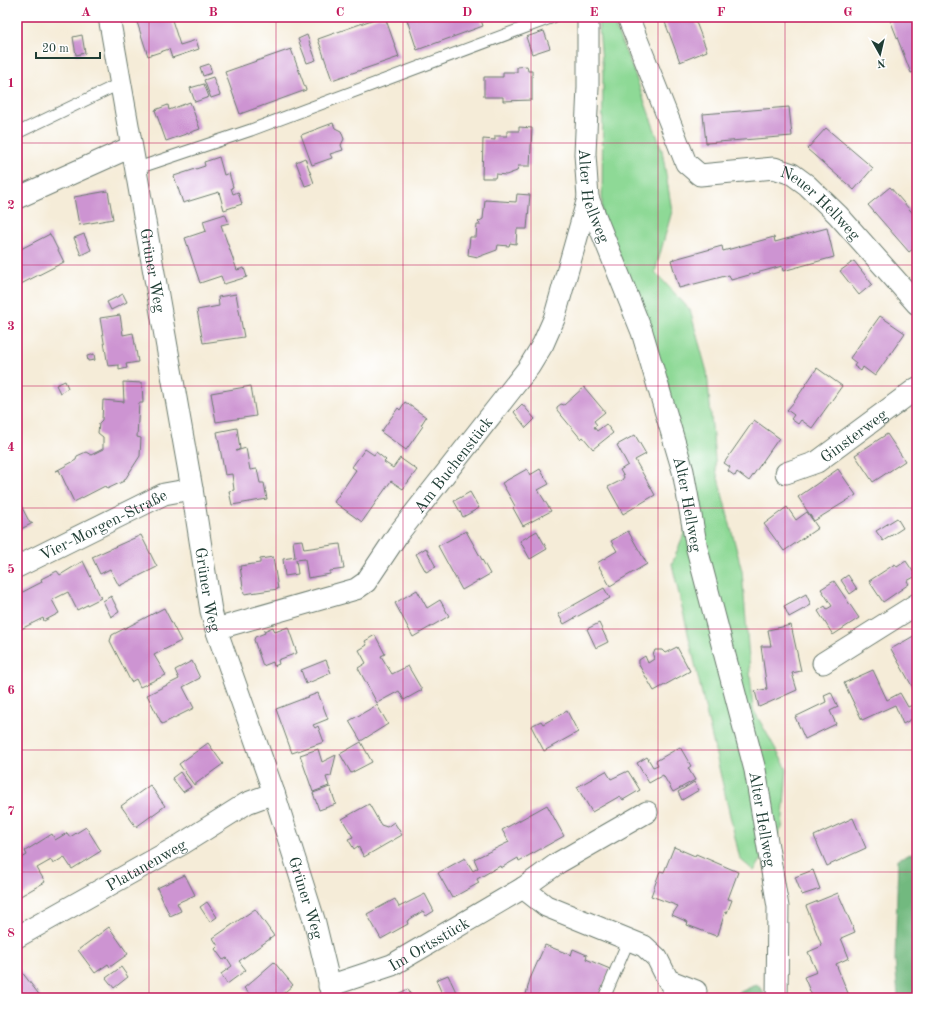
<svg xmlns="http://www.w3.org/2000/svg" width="934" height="1015" viewBox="0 0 934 1015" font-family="'Old Standard TT',serif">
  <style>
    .green { fill: #8ed996; stroke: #568b65 }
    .forest { fill: #72b97f; stroke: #487b5a }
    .building { fill: #cd94d2 }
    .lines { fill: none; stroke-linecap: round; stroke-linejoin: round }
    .service-casing { stroke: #6a7a6d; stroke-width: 13 }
    .minor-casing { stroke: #6a7a6d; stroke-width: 23 }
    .service { stroke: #fff; stroke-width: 11 }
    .minor { stroke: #fff; stroke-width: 21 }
    .grid { fill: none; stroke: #c2185b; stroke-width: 1; stroke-opacity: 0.55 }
    .labels { text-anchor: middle; stroke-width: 3.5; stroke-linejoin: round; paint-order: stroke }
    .street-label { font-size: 16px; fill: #1f3d34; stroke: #fff }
    .neatline { fill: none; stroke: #c2185b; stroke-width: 1.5 }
    .grid-label { font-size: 13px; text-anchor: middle; font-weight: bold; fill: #c2185b }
  </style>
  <rect width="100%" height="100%" fill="#fff"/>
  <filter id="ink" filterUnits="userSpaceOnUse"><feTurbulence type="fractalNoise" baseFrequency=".025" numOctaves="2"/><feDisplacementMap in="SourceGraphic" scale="8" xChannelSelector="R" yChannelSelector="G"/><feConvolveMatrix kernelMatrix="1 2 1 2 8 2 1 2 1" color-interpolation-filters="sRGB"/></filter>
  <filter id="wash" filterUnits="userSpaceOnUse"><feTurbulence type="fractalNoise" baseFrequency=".012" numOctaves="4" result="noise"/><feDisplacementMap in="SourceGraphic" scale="16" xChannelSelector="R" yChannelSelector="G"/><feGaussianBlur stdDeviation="0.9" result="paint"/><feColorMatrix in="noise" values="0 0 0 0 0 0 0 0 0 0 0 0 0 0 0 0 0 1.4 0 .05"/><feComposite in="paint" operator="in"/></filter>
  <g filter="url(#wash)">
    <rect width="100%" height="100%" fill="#f5ecd8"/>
    <path class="green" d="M598,17H611L634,72L662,150L672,211L655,272L690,310L707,372L716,470L742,571L753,709L787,769L782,828L754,871L740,859L672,564L698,498L602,216L603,72Z"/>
    <g class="forest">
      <path d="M917,851V998H893L898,996L895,960L898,859Z"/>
      <path d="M757,984L768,998H728Z"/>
    </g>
    <g id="blocks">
      <g class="building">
        <path d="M141,17H171L180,45L196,40L199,49L172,58L169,49L148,56L136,19Z"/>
        <path d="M380,17H385L399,57L332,80L318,39Z"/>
        <path d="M406,17H480L483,26L417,50Z"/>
        <path d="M663,17H694L707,51L680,62Z"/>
        <path d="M889,17H917V71L911,73Z"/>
        <path d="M544,31L550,48L532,54L526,37Z"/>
        <path d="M82,35L85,53L76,55L73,37Z"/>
        <path d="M307,35L316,60L307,63L298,39Z"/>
        <path d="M291,49L306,90L240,114L225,72Z"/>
        <path d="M209,64L212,73L203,76L200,67Z"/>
        <path d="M527,66L528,71H532V100L503,101V97H484V77H503V72H517V67Z"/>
        <path d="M213,77L220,95L211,98L204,80Z"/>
        <path d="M204,84L209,97L195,102L190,88Z"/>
        <path d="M190,102L200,129L166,141L155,110L168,105L169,110Z"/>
        <path d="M789,107L792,136L706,143L703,114Z"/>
        <path d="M333,123L335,128L341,131L344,139L341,145L343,150L330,154L332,158L312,165L301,135Z"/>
        <path d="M519,127L532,128L530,166H518L517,171L506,175L496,174L495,178H482L483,139L495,140V136H507V131H519Z"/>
        <path d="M826,128L873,168L854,190L807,149Z"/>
        <path d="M219,157L224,175L229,173L233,187L231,188L233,194L238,192L242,204L224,210L219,192L183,203L174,176L205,166L204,162Z"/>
        <path d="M305,158L314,183L305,186L296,162Z"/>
        <path d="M890,187L917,218V246L909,252L868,205Z"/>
        <path d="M108,191L113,219L79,225L74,197Z"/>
        <path d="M517,194L530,195L527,229H517L516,244L510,243L509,246L498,245L497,250L478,257L468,255L470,237H476L477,225H481L478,222L483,219L485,200L516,202Z"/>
        <path d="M225,214L229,223L221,225L237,270L244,268L247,277L224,284L221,276L200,283L185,238L206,231L203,221Z"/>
        <path d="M827,228L834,257L783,271L782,266L731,280L729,275L679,288L671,260L722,246L723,251L774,237L775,242Z"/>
        <path d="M50,234L64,262L17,286V251Z"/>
        <path d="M84,234L91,250L81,255L74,238Z"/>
        <path d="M854,261L872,284L859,295L840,271Z"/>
        <path d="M123,294L127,302L111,310L107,302Z"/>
        <path d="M236,294L244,337L203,343L197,310L219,306L218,297Z"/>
        <path d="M120,315L123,335L133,333L138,362L126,364L127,368L119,370V365L108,366L100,318Z"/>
        <path d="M880,316L905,333L875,376L863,367L861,371L854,366L856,363L850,358Z"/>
        <path d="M94,354L95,360L88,361L87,356Z"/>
        <path d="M817,368L842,386L812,428L801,420L798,424L791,419L794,415L787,410L794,402Z"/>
        <path d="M65,381L68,388L60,393L56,385Z"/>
        <path d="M123,382L142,383L143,403H139L137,437L141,438L140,456L124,481L107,489L105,486L74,502L59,470L56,471L76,460L77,456L86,452L91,455L103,449V437L98,433L99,423L102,420L103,400L124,402Z"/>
        <path d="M251,386L256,416L216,422L211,393Z"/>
        <path d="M584,387L605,412L594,421L597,425L594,427L597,431L606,424L613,433L593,449L583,437L581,439L557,410V407L561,404L564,405Z"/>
        <path d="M405,402L426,417L421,425L423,426L406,450L381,432L398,408L400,410Z"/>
        <path d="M522,404L535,419L526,428L514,412Z"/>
        <path d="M754,420L779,438L749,481L737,472L735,476L728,471L730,467L724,463Z"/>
        <path d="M237,428L240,449L236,451L246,448L250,470L257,469L260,483H264L267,499L232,505L229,491L234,490L232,474L225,475L217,432Z"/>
        <path d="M887,434L905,461L873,482L855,455Z"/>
        <path d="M635,435L646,454L635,460L655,495L623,514L608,487L622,480L624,477L620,470L628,465L617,445Z"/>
        <path d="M365,449L374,455L376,452L386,460L384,462L393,468L400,458L417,470L403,489L391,481L362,522L334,502L356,470L352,467Z"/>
        <path d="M527,469L530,475L540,469L549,484L538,490L551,511L523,526L513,508L515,506L502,483Z"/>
        <path d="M838,469L856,495L814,521L798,497Z"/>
        <path d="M470,492L479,508L463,517L454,501Z"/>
        <path d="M17,498L30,523H33L17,531Z"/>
        <path d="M787,507L796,520L807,512L818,528L784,551L764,524Z"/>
        <path d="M897,518L903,528L883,541L876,531Z"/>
        <path d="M466,531L490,574L462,590L438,546Z"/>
        <path d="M537,531L547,549L530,559L520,541Z"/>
        <path d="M628,531L647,564L610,586L597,563L617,551L611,541Z"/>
        <path d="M141,535L157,567L119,586L110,569L100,574L92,557Z"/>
        <path d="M302,540L304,549L340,544L344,569L330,571V574L308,578L305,559L296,560L298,574L285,576L283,559L295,557L293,541Z"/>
        <path d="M426,548L436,567L426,572L416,554Z"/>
        <path d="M273,557L278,589L244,594L240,566L260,563V559Z"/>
        <path d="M83,561L101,598L77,610L68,592L52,600L59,613L44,621L43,618L17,631V595L42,582L41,579L57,571L60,575Z"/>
        <path d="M906,561L916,576L907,581L909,584L883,602L869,581L895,564L897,567Z"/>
        <path d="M848,575L857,589L850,594L841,580Z"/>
        <path d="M834,581L859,618L833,635L818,611L825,606L827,609L832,606L821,589Z"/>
        <path d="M604,588L610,598L564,624L558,614Z"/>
        <path d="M417,590L427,608L440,600L449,616L413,637L395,603Z"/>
        <path d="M806,594L811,605L789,617L784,606Z"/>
        <path d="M111,596L119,612L111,617L103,601Z"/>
        <path d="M164,608L181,641L154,655L166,675L140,687L136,679L131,682L110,641L112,635Z"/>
        <path d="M599,623L608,642L596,648L587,629Z"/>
        <path d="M791,625L801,671L792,673L797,690L759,707L755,691L767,689L761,646H771L768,630Z"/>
        <path d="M273,627L275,632L288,627L297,653L278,660L279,664L274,666L273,662L263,666L254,640L255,637L265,633L264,631Z"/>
        <path d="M917,634V683L912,686L891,649Z"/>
        <path d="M375,635L385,654L381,656L392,674L408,666L422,690L404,700L399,691L377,703L358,668L366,663L359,650L367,645L365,641Z"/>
        <path d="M677,647L690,671L654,691L639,665V660L645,656L648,663L654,659L653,655L655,650H662L665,653Z"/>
        <path d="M326,660L331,673L306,684L301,670Z"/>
        <path d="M192,661L200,678L183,687L194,708L162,724L147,695L179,679L175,670Z"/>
        <path d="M873,670L887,700L900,693L908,707L917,703V716L903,724L895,705L862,720L844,683Z"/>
        <path d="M831,692L838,707L830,711L836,724L805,739L795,717L826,702L824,695Z"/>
        <path d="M318,693L328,719L313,725L315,728L318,726L324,742L292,753L276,709Z"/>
        <path d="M377,705L388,724L361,741L349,721Z"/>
        <path d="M567,711L578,732L544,751L531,726L541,721L543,724Z"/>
        <path d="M361,742L372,762L351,773L340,754Z"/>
        <path d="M208,743L223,764L194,785L179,764Z"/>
        <path d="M680,747L691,766L688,768L695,780L673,792L663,775L649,783L637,763L647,757L653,767L658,765L656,761Z"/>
        <path d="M318,749L322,762L336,755L331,776L326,777L329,786L313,792L300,755Z"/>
        <path d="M606,771L611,779L628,771L640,790L623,800L620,796L592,812L577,787Z"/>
        <path d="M180,772L191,787L183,792L172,778Z"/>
        <path d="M694,782L699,790L682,800L678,792Z"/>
        <path d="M150,785L165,806L136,827L121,806Z"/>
        <path d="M330,787L336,804L319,810L313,793Z"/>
        <path d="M369,804L381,825L387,827L394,822L402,835L364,857L358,846L354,849L348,839L353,837L342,819Z"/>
        <path d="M547,805L564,836L519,861L518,858L501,868L500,866L477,879L479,883L452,898L438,873L465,858L473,871L478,868L474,859L509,842L502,830Z"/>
        <path d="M853,818L866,848L827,866L814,836Z"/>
        <path d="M86,827L101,851L72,869L64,857L53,864L51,860L37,868L45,882L17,898V861L27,855L25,851L52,834L55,840L67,833L70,837Z"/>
        <path d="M674,847L695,856L696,854L738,872L728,899L732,900L727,913L725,912L718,935L716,936L687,925L688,922L672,915L678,906L651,896L660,871L664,872Z"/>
        <path d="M813,870L820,889L802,895L795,877Z"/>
        <path d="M185,875L195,895L177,903L181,911L170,916L157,888Z"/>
        <path d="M838,893L855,932L841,938L849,958L836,964L850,998H813L804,977L817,972L808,952L822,946L806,906Z"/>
        <path d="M425,894L434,911L426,916L423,911L407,921L408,924L381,939L367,914L395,899L399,907Z"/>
        <path d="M207,902L217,917L210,922L200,907Z"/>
        <path d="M255,909L274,936L239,961L246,970L227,984L221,974L232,966L227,958L223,960L215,949L218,946L213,938Z"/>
        <path d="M109,927L128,954L110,967L108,964L95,973L78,950Z"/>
        <path d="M545,945L571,955L573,949L587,955L586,959L610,969L598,998H525L530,979Z"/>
        <path d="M274,962L293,985L278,998H253L244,988Z"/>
        <path d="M18,967L41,997L40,998H17Z"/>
        <path d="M121,967L128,977L114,988L106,978Z"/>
        <path d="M448,975L456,992L444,998L436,980Z"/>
        <path d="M408,989L412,998H389Z"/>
      </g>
    </g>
  </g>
  <g filter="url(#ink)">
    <use href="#blocks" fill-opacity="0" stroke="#6a7a6d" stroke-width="1"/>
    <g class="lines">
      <g class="service-casing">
        <g id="service">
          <path d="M17,133L121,83"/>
          <path d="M135,169L251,130L553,17"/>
          <path d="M604,998L629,939"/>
          <path d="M668,998V980"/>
        </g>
      </g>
      <g class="minor-casing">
        <g id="minor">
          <path id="s1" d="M109,17L192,489L211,611L216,629L274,793L315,923L333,998"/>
          <path id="s2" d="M588,17V87L585,154L588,198L642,332L683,471L697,549L755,770L778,907L777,998"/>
          <path id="s3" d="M628,17L686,163L700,175L774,168L792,174L807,185L838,215L917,304"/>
          <path d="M17,198L131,147"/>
          <path id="s4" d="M786,473L817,462L917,388"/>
          <path id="s5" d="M17,567L164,494L192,489"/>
          <path id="s6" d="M216,629L356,589L366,582L398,534L529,367L543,344L554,319L588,198"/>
          <path d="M823,663L917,604"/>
          <path d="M523,888L546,906L644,946L657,958L668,980L696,991"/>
          <path id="s7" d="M17,937L182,844L247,803L274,793"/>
          <path id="s8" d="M329,986L392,965L523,888L558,863L647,812"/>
        </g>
      </g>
      <use href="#service" class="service"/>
      <use href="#minor" class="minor"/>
    </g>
  </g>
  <path class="grid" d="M149,17V998M276,17V998M403,17V998M531,17V998M658,17V998M785,17V998M17,143H917M17,265H917M17,386H917M17,508H917M17,629H917M17,750H917M17,872H917"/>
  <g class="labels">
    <g class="street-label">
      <text dy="6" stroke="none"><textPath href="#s2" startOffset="180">Alter Hellweg</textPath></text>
      <text dy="6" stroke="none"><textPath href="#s3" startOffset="309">Neuer Hellweg</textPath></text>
      <text dy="6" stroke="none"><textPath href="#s1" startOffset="257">Grüner Weg</textPath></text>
      <text dy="6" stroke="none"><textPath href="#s4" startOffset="78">Ginsterweg</textPath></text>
      <text dy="6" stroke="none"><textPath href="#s6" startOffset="304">Am Buchenstück</textPath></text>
      <text dy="6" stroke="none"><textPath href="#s2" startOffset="504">Alter Hellweg</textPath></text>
      <text dy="6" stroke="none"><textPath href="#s5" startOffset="96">Vier-Morgen-Straße</textPath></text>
      <text dy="6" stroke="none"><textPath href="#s1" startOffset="581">Grüner Weg</textPath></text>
      <text dy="6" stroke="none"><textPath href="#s2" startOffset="828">Alter Hellweg</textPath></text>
      <text dy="6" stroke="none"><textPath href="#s7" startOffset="148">Platanenweg</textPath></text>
      <text dy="6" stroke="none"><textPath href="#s1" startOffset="905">Grüner Weg</textPath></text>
      <text dy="6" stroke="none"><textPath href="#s8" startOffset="109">Im Ortsstück</textPath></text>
    </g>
  </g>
  <rect width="934" height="1015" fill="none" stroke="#fff" stroke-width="44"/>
  <g transform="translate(880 54) rotate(172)" stroke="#ffffff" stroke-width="3" paint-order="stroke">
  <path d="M0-3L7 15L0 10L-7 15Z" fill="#1f3d34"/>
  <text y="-6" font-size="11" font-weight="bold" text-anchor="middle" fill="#1f3d34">N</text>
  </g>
  <path d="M36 52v6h64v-6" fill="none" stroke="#1f3d34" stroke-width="2"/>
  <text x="42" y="52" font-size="12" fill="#1f3d34" stroke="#ffffff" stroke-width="3" paint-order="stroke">20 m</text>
  <rect x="22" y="22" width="890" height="971" class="neatline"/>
  <g class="grid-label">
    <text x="86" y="16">A</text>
    <text x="213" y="16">B</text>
    <text x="340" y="16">C</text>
    <text x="467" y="16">D</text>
    <text x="594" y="16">E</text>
    <text x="721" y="16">F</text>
    <text x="848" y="16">G</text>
    <text x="11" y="87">1</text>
    <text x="11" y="209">2</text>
    <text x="11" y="330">3</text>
    <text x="11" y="451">4</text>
    <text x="11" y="573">5</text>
    <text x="11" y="694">6</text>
    <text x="11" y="815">7</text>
    <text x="11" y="937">8</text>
  </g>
</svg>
